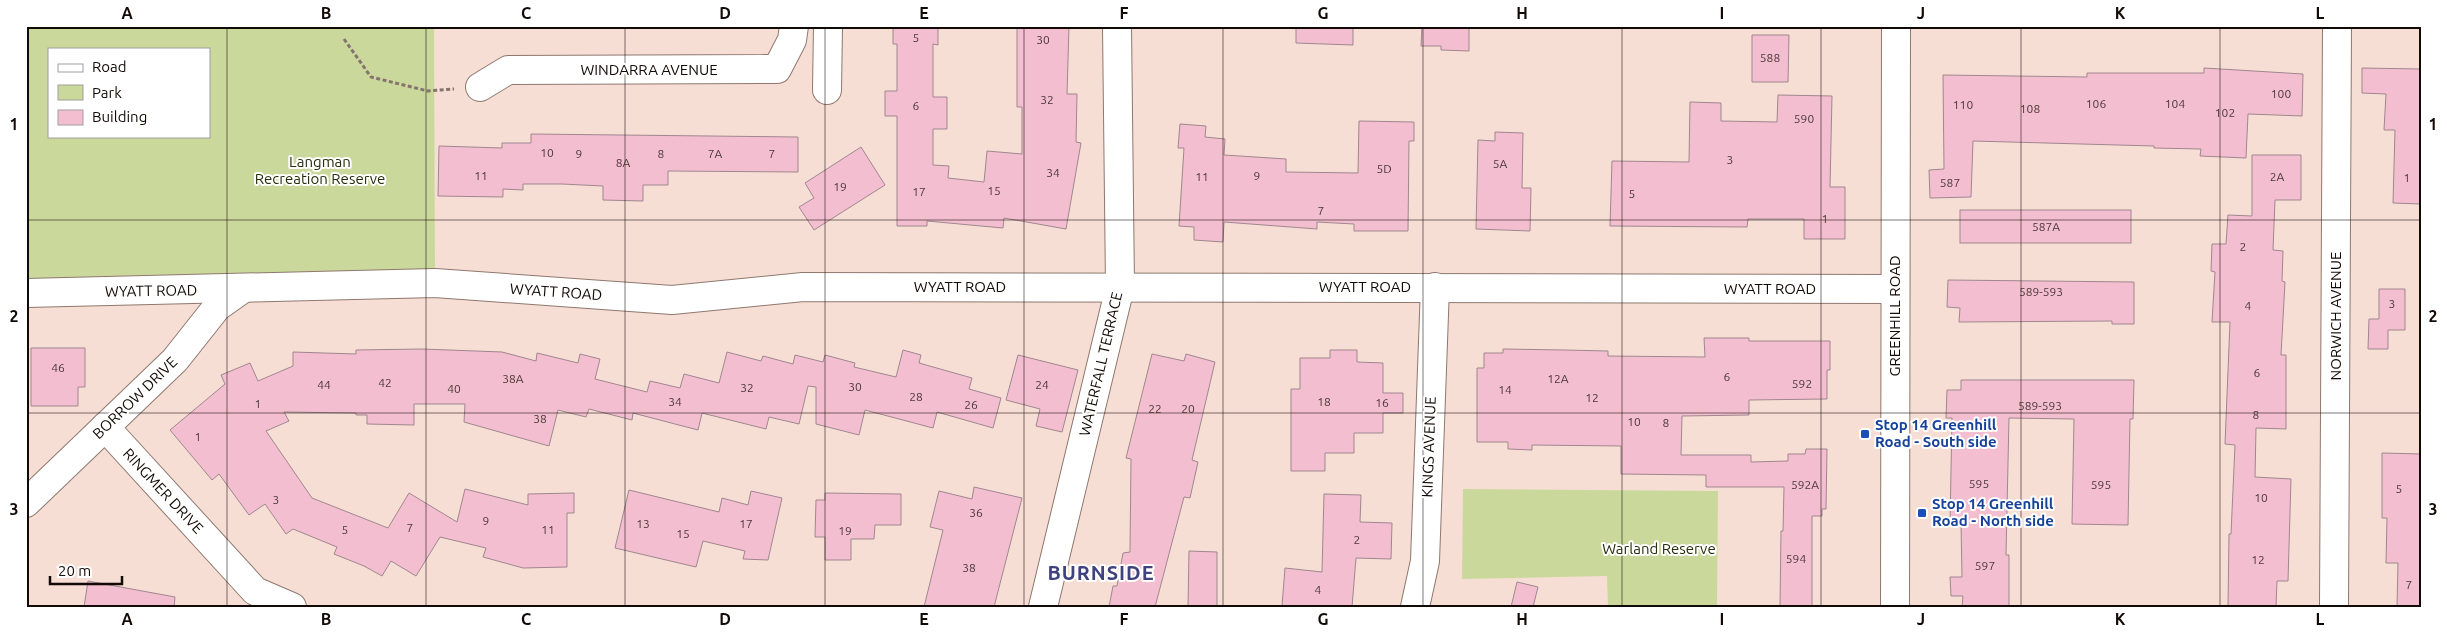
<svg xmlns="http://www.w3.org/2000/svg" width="2447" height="633" viewBox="0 0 2447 633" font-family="Ubuntu,sans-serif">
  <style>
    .green { fill: #cad99b; fill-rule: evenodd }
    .building { fill: #f4bed1; stroke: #9f878f }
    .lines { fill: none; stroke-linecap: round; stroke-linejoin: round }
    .street-casing { stroke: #8e786f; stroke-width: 30 }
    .secondary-casing { stroke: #8e786f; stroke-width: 30 }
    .path { stroke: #84746d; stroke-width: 3; stroke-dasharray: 4 2.5; stroke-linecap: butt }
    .street { stroke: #fff; stroke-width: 28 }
    .secondary { stroke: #fff; stroke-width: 28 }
    .grid { fill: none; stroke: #120a07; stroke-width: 1; stroke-opacity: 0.55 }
    .transit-dot { fill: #1a4fb4; stroke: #fff; stroke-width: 2 }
    .labels { text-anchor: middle; stroke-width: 4; stroke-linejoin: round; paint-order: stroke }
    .number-label { font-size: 12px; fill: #4a373a }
    .street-label { font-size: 15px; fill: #120a07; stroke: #fff }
    .park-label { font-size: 15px; fill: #262d09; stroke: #fff }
    .transit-label { font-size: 15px; font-weight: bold; fill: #164399; stroke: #fff; text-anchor: start }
    .district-label { font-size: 20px; font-weight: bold; letter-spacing: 1px; fill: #3f427f; stroke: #fff }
    .neatline { fill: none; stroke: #120a07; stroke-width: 2 }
    .grid-label { font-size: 16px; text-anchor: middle; font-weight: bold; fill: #120a07 }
  </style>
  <rect width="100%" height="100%" fill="#f7ded4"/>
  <g class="green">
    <path d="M26,26H434L435,283L26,293ZM49,49H209V136H49Z"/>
    <path d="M1463,489L1718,491L1717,607H1608L1607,576L1462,579Z"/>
  </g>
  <g class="building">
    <path d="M893,26H938V45L933,44V97H947V129H933V165L949,166L948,178L984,182L987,151L1022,154V107H1017V26H1069L1067,94H1077L1076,142L1081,143L1066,229L1004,218L1003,228L927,221V226H897V116H885V91H897V44H893Z"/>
    <path d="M1296,26H1353V45L1296,43Z"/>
    <path d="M1422,26H1469V51L1441,50V46H1421Z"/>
    <path d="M1752,35H1789L1788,82H1752Z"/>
    <path d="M2204,68L2303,74L2302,116L2248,114L2246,158L2200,156L2201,149L2154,148V146L1973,141L1971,197L1930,198L1929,170L1944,169L1943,75L2087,77V73H2204Z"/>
    <path d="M2362,68L2420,69L2421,204L2393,203L2395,130H2384L2386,94L2362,93Z"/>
    <path d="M1778,95L1832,96L1830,187H1845V239H1804V219H1748L1747,227L1610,226L1612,161L1689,162L1690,102L1721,103V121L1777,122Z"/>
    <path d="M1359,121L1414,122V141H1409L1408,231H1354V224L1317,222V229L1224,222L1223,242L1194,240V227L1179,226L1184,148H1178L1180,124L1206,126L1205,137L1225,139L1224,155L1286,159V172L1358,173Z"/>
    <path d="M1495,132L1523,133L1522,188H1531L1530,231L1476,229L1478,140L1495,141Z"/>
    <path d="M531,134L798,137V172L668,171V185H643V201L603,200V186L562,184H523V190L503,189V197L438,196L439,146L502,148V143H531Z"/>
    <path d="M861,147L885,185L814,230L799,207L814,198L805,183Z"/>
    <path d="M2252,155H2301V200H2275L2273,250L2283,251L2282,281L2285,282L2281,355H2286V429L2256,428L2255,477L2291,479L2288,581H2277L2276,607H2228L2229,534H2231L2235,445L2225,444L2230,322H2212L2215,272L2211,271L2212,244H2226L2228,215L2252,216Z"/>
    <rect x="1960" y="210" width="171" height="33"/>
    <path d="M1948,280L2134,282V324H2112V321L1959,322L1960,308L1947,307Z"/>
    <path d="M2379,289H2405V330H2388V349H2368L2369,319H2379Z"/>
    <path d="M1704,338H1749V341H1830V370H1827V399L1749,400V415L1682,416L1681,455H1751V462L1788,461V454H1805L1806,449H1827L1826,509H1822V516H1812V607H1780L1781,531H1783L1784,487H1706V475L1621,474V446L1532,445V450L1508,449V442H1477V368H1484V353H1503V349L1564,350L1608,351V356L1705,357Z"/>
    <path d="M31,348H85V387H78V406H31Z"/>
    <path d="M422,349L502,352L536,361L537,353L578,363L580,354L600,359L595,379L647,392L650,381L680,388L684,374L719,383L727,352L761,361L763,356L793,364L795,355L823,362L825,355L855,363L854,367L896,377L903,350L921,355L919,363L972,378L969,389L1001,398L993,428L937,412L933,428L865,410L859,435L816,424V387L808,386L799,424L769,417L766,429L702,413L698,430L633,413L632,420L589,409L586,417L558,410L549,446L464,422L465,404H414V425L367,424V415H356V413L284,412L289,421L266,431L312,498L388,528L409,493L457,522L465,489L528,505V494L574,493V513H567V567L523,568L483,557L486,548L440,537L416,576L391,561L382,576L364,566L334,554L337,547L293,529L286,534L265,504L249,515L219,474L212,480L170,430L225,384L221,375L250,363L258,381L293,366V352L356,354V350Z"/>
    <path d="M1330,350H1357V362L1383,363V393H1403V413H1383V433H1354V453H1325V471H1291V389H1300V358H1330Z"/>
    <path d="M1152,354L1184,361L1186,354L1215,362L1192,460L1198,462L1190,498L1184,497L1155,607H1109L1113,586H1117L1123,553L1130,552L1131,459L1126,458Z"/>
    <path d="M1018,355L1078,370L1062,432L1036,426L1040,409L1006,400Z"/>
    <path d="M1961,380H2134L2133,419H2130L2128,525L2072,524L2074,419L2009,418L2006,555H2009V607H1962L1963,596H1951L1950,577H1962L1961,524H1950L1952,418H1946L1947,390H1961Z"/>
    <path d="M2382,453L2421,454V607H2397L2398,563H2386L2387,518H2382Z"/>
    <path d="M974,487L1022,498L994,607H924L943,530L930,527L939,491L972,499Z"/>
    <path d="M629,490L719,512L722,498L748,505L751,491L782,498L768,560L743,559L745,551L703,541L696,567L615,548Z"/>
    <path d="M825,493L901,494V525H875L874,539H851V560H825V537H815L816,500H825Z"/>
    <path d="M1324,494L1361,495L1360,522L1392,523L1391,559L1356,558L1352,607L1282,606L1285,568L1322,572Z"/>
    <path d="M1189,551L1217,552V607H1188Z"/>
    <path d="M88,581L175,597L174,607H84Z"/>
    <path d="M1517,582L1538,587L1533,607H1511Z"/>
  </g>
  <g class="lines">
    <g class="street-casing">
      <g id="street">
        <path d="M480,87L508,70L777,69L792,40L794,26"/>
        <path d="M827,90L828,26"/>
        <path d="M26,293L435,283L672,300L803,287L1895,289"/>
        <path d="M105,427L255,591L292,607"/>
        <path d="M26,503L175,360L217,307L241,290"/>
        <path d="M1043,607L1120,287L1117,26"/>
        <path d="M1415,607L1425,561L1435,287"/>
        <path d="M2334,607L2337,26"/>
      </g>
    </g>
    <g class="secondary-casing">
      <path id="secondary" d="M1895,607L1896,26"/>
    </g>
    <path class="path" d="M344,39L371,77L428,91L454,89"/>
    <use href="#street" class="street"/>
    <use href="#secondary" class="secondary"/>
  </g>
  <path class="grid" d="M227,26V607M426,26V607M625,26V607M825,26V607M1024,26V607M1223,26V607M1423,26V607M1622,26V607M1821,26V607M2021,26V607M2220,26V607M26,220H2421M26,413H2421"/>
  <g class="transit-dot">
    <rect x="1860" y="429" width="10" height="10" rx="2.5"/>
    <rect x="1917" y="508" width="10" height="10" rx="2.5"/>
  </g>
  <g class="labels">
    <g class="number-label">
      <text x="916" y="42">5</text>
      <text x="1043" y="44">30</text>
      <text x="1770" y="62">588</text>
      <text x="2281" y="98">100</text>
      <text x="1047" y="104">32</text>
      <text x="2096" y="108">106</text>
      <text x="2175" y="108">104</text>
      <text x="1963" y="109">110</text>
      <text x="916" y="110">6</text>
      <text x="2030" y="113">108</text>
      <text x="2225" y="117">102</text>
      <text x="1804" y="123">590</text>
      <text x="547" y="157">10</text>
      <text x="579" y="158">9</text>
      <text x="661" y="158">8</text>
      <text x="715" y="158">7A</text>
      <text x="772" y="158">7</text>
      <text x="1730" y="164">3</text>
      <text x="623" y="167">8A</text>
      <text x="1500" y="168">5A</text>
      <text x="1384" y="173">5D</text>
      <text x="1053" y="177">34</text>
      <text x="481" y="180">11</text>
      <text x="1257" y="180">9</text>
      <text x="1202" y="181">11</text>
      <text x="2277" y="181">2A</text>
      <text x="2407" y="182">1</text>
      <text x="1950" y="187">587</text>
      <text x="840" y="191">19</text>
      <text x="994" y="195">15</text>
      <text x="919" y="196">17</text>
      <text x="1632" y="198">5</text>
      <text x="1321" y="215">7</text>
      <text x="1825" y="223">1</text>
      <text x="2046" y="231">587A</text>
      <text x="2243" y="251">2</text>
      <text x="2041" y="296">589-593</text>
      <text x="2392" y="308">3</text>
      <text x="2248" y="310">4</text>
      <text x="58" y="372">46</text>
      <text x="2257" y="377">6</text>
      <text x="1727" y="381">6</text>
      <text x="513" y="383">38A</text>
      <text x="1558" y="383">12A</text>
      <text x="385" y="387">42</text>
      <text x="1802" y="388">592</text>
      <text x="324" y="389">44</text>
      <text x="1042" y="389">24</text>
      <text x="855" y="391">30</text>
      <text x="747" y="392">32</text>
      <text x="454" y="393">40</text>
      <text x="1505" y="394">14</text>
      <text x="916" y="401">28</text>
      <text x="1592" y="402">12</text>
      <text x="675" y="406">34</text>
      <text x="1324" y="406">18</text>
      <text x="1382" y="407">16</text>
      <text x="258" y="408">1</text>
      <text x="971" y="409">26</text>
      <text x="2040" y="410">589-593</text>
      <text x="1155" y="413">22</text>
      <text x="1188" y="413">20</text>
      <text x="2256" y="419">8</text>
      <text x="540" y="423">38</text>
      <text x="1634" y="426">10</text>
      <text x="1666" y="427">8</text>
      <text x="198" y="441">1</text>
      <text x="1979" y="488">595</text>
      <text x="1805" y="489">592A</text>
      <text x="2101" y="489">595</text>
      <text x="2399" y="493">5</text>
      <text x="2261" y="502">10</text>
      <text x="276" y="504">3</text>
      <text x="976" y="517">36</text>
      <text x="486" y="525">9</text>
      <text x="643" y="528">13</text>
      <text x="746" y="528">17</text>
      <text x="410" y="532">7</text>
      <text x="345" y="534">5</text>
      <text x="548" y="534">11</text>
      <text x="845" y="535">19</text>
      <text x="683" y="538">15</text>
      <text x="1357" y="544">2</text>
      <text x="1796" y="563">594</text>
      <text x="2258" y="564">12</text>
      <text x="1985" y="570">597</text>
      <text x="969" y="572">38</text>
      <text x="2409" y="589">7</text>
      <text x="1318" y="594">4</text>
    </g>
    <g class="street-label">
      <text x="649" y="75">WINDARRA AVENUE</text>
      <text x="960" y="292">WYATT ROAD</text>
      <text x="1365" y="292">WYATT ROAD</text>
      <text x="1770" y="294">WYATT ROAD</text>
      <text transform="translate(151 291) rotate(-1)" y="5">WYATT ROAD</text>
      <text transform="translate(556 292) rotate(4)" y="5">WYATT ROAD</text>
      <text transform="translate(1895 316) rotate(-90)" y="5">GREENHILL ROAD</text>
      <text transform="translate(2336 316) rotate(-90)" y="5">NORWICH AVENUE</text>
      <text transform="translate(1101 364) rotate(-77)" y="5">WATERFALL TERRACE</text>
      <text transform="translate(135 398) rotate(-44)" y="5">BORROW DRIVE</text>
      <text transform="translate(1429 447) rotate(-88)" y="5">KINGS AVENUE</text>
      <text transform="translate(163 491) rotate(47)" y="5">RINGMER DRIVE</text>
    </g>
    <g class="park-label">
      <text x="320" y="167">Langman<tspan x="320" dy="17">Recreation Reserve</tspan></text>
      <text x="1659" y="554">Warland Reserve</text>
    </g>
    <g class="transit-label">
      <text x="1875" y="430">Stop 14 Greenhill<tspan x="1875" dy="17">Road - South side</tspan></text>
      <text x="1932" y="509">Stop 14 Greenhill<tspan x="1932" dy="17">Road - North side</tspan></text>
    </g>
    <g class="district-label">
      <text x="1101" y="580">BURNSIDE</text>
    </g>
  </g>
  <rect width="2447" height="633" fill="none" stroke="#ffffff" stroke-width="55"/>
  <rect x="48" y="48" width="162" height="90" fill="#ffffff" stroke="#a09d9c"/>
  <rect x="58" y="64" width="25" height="8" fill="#ffffff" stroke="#a09d9c"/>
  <text x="92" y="72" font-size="15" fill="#120a07">Road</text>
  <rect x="58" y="85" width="25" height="15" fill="#cad99b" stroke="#a09d9c"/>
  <text x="92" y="98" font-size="15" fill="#120a07">Park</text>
  <rect x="58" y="110" width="25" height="15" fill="#f4bed1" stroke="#a09d9c"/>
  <text x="92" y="122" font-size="15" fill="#120a07">Building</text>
  <path d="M50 576v8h72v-8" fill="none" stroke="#120a07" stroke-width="2.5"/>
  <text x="58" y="576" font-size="15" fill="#120a07" stroke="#ffffff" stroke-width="4" paint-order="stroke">20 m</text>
  <rect x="28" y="28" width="2392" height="578" class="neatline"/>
  <g class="grid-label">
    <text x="127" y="19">A</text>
    <text x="326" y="19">B</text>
    <text x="526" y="19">C</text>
    <text x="725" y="19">D</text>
    <text x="924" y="19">E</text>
    <text x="1124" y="19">F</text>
    <text x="1323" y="19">G</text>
    <text x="1522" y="19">H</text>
    <text x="1722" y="19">I</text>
    <text x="1921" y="19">J</text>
    <text x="2120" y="19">K</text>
    <text x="2320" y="19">L</text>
    <text x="14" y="130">1</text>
    <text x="2433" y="130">1</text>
    <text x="14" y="322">2</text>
    <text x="2433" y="322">2</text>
    <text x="14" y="515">3</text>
    <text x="2433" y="515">3</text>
    <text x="127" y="625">A</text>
    <text x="326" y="625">B</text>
    <text x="526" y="625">C</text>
    <text x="725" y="625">D</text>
    <text x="924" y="625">E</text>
    <text x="1124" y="625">F</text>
    <text x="1323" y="625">G</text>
    <text x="1522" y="625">H</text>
    <text x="1722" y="625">I</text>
    <text x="1921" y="625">J</text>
    <text x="2120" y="625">K</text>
    <text x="2320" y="625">L</text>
  </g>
</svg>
